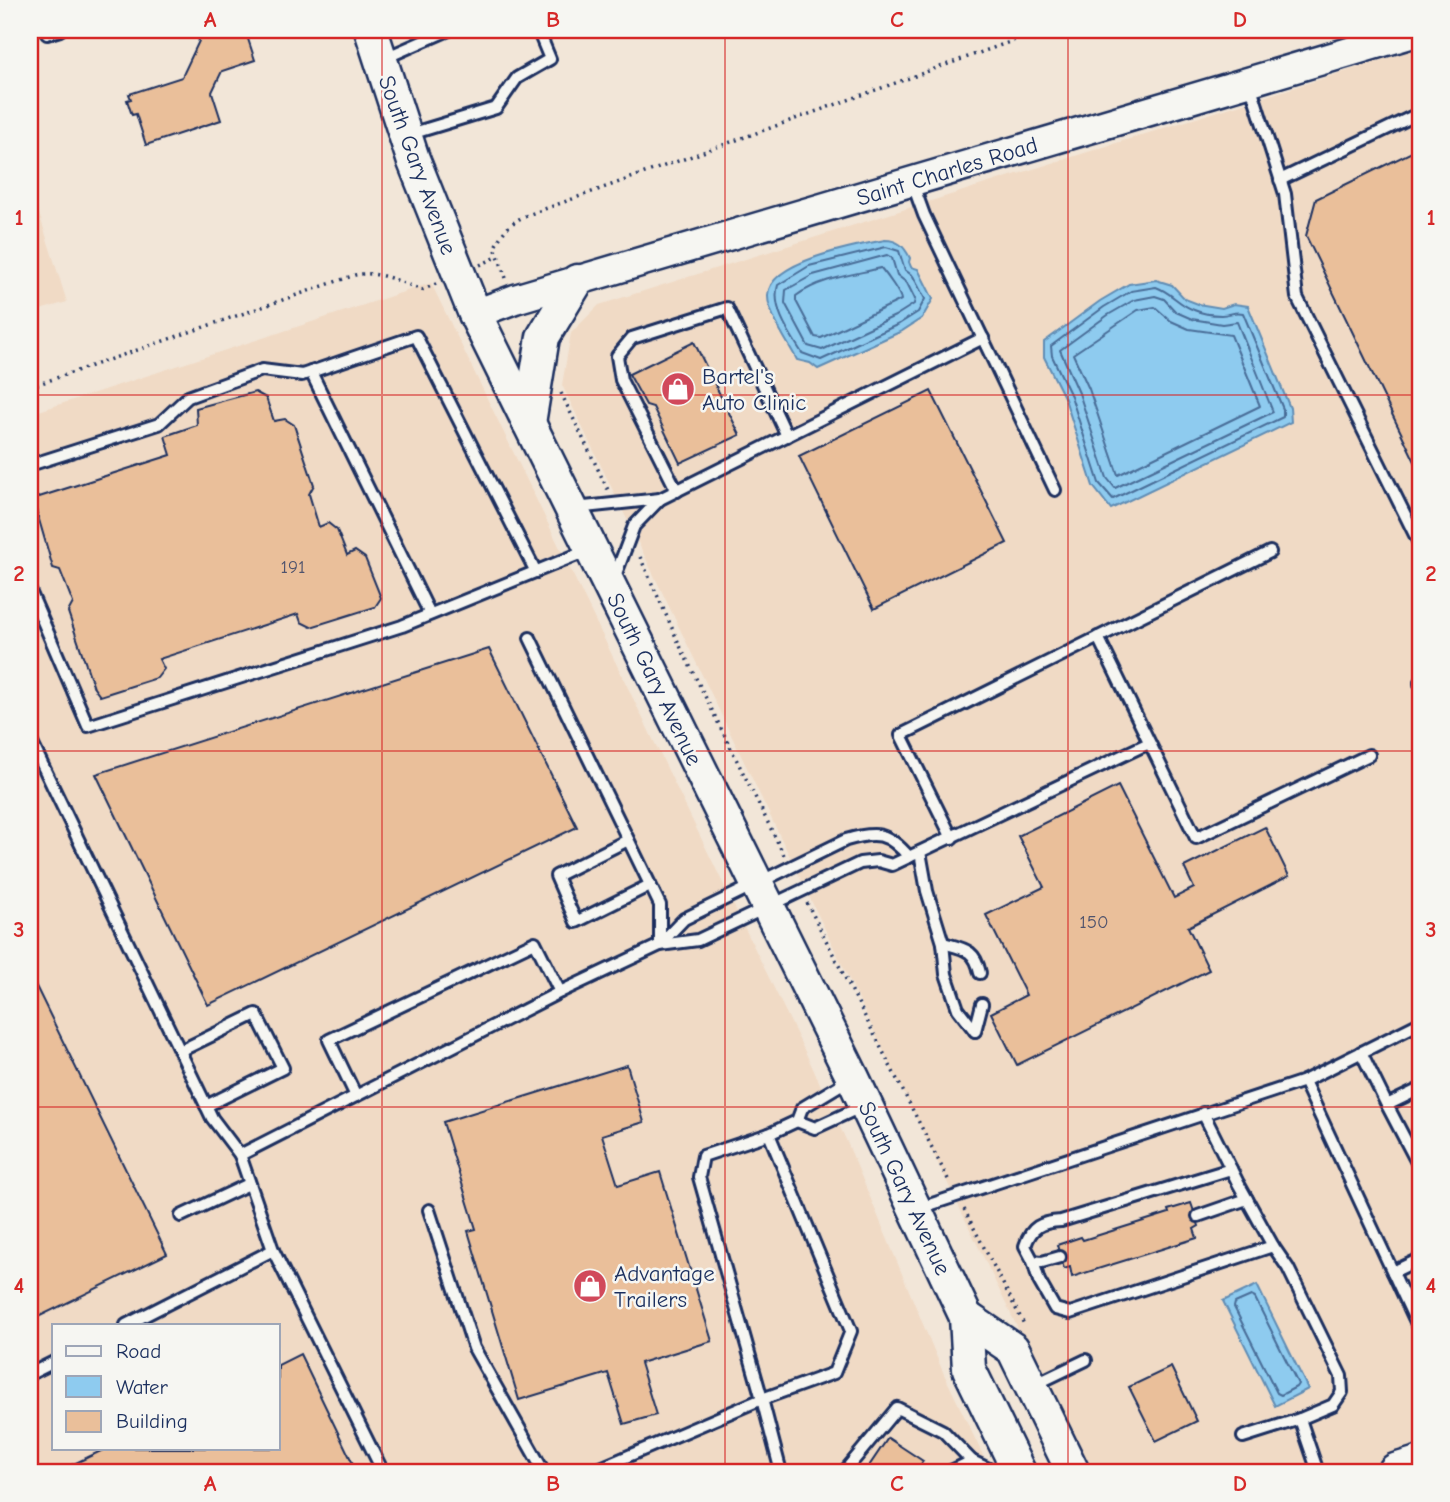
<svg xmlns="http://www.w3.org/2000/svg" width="1450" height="1502" viewBox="0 0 1450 1502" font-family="'Comic Neue',sans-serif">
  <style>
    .built { fill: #f0dac5; fill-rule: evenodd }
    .water { fill: #8ecbef; stroke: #608db5; stroke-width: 2 }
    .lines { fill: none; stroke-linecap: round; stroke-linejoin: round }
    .shore { stroke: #496d98; stroke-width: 2 }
    .building { fill: #eabf9a; stroke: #1b2f5e; stroke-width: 2 }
    .service-casing { stroke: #1b2f5e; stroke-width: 16 }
    .tertiary-casing { stroke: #1b2f5e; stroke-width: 33 }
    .secondary-casing { stroke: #1b2f5e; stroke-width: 37 }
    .primary-casing { stroke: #1b2f5e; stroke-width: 42 }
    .path { stroke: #1b2f5e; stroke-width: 3.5; stroke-dasharray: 2 5; stroke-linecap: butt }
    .service { stroke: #f6f6f2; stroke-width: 10 }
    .tertiary { stroke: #f6f6f2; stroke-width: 28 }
    .secondary { stroke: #f6f6f2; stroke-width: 32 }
    .primary { stroke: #f6f6f2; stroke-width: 37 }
    .grid { fill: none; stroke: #d62828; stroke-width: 2; stroke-opacity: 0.55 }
    .labels { text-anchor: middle; stroke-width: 5; stroke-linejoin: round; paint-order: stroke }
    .number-label { font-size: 19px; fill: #4f536d }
    .street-label { font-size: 23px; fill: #1b2f5e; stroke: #f6f6f2 }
    .poi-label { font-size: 23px; fill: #1b2f5e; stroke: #f6f6f2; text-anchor: start }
    .neatline { fill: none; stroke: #d62828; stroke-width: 2.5 }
    .grid-label { font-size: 23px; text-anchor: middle; font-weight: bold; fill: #d62828 }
  </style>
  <rect width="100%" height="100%" fill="#f2e6d8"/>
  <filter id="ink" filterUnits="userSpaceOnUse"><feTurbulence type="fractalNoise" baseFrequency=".0143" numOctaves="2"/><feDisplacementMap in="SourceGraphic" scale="14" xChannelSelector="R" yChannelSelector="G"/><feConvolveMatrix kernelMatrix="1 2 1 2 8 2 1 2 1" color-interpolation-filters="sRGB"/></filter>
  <g filter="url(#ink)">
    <g class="built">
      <path d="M1420,48V1455L1353,1472H1091L1021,1335L562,385L571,333L599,305Z"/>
      <path d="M30,185L67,302L30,313Z"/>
      <path d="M431,283L810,1062L847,1142L943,1372L991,1472H30V414ZM54,1325H278V1448H54Z"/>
    </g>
    <g class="water">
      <path d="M885,240C898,240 904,246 910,258L909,262L911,267L918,269L933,299L922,318L902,331L818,369L810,363L797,360C789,344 767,313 768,295C769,261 858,245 885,240Z"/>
      <path d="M1156,280L1172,285L1185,299L1198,304L1222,308L1234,304L1248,306L1290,408L1291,422L1111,509L1093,486L1065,399L1044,357V342L1100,301L1129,284Z"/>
      <path d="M1257,1285L1308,1389L1275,1406L1223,1301Z"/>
    </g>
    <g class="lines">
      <g class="shore">
        <path d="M886,247L899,251L905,270L913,276L925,299L918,312L899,324L821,360L802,353C790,334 771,308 778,285L809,266Z"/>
        <path d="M887,255L892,258L897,275L907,283L915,299L914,304L895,316L822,350L808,346L785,303L786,290L813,275Z"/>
        <path d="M881,268C886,274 901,294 901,300L821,338L815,337L796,301V296C821,278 852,275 881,268Z"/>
        <path d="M1156,287C1171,292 1179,305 1194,310C1201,313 1213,315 1221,315C1230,315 1234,311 1243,313L1283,409V417L1113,499L1099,483L1071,396L1052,356L1051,346L1104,307L1131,291Z"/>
        <path d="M1155,296L1164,299L1176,312L1192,319L1222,324L1237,322L1273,412L1115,488L1107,478L1079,393L1060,350L1108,315L1134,300Z"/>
        <path d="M1155,307L1171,321L1189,329L1231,335L1260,406L1118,475L1089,389L1073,354L1138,310Z"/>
        <path d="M1251,1296L1255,1298L1298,1384L1296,1387L1281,1395L1277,1393L1234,1307L1235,1303Z"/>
      </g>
    </g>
    <g class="building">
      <path d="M195,30H245L255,60L222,71L212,92L221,120L146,145L136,114L132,115L127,100L131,99L129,94L182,77L199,41Z"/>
      <path d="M1420,148V472L1306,236L1316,199Z"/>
      <path d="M694,342L740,435L680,463L653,407L646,405L629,374Z"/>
      <path d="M931,391L1007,543L874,609L799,456Z"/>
      <path d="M255,392L266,398L274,421L285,419L294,425L314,485L309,494L319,527L328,523L337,530L347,555L355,551L365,558L381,598L375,607L311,627L301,622L298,614L159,659L164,669L157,678L100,696L94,688L68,612L73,603L60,570L53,568L33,499L171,455L165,436L197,425L196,408Z"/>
      <path d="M489,649L577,827L208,1005L96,774Z"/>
      <path d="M1118,786L1174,898L1194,888L1184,867L1265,827L1289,876L1188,927L1209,970L1017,1065L991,1013L1026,995L986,915L1044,887L1018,836Z"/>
      <path d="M30,974L167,1254L30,1321Z"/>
      <path d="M627,1065L644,1122L602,1135L618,1185L660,1172L712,1341L640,1363L656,1415L624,1424L608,1373L519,1400L468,1231L476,1229L443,1122Z"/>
      <path d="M1191,1203L1199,1226L1194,1229L1197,1238L1072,1277L1070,1267L1064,1269L1057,1245L1081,1237L1083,1240L1169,1213L1168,1210Z"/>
      <path d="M300,1354L357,1472H57L107,1448H278V1365Z"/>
      <path d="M1171,1367L1197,1421L1156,1441L1129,1387Z"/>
      <path d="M888,1438L923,1461L916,1472H865Z"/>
    </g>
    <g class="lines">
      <g class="service-casing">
        <g id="service">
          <path d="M47,34L60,30"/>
          <path d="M385,58L449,30"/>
          <path d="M1250,84L1285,194L1297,297L1420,545"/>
          <path d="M407,135L496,108L517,78L550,59L538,30"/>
          <path d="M1280,180L1420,113"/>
          <path d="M912,182L924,215L1055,490"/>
          <path d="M311,372L430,614"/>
          <path d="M30,465L159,424L188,397L262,370L302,375L416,336L536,572"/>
          <path d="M677,491L621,380L617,356L632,338L727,308L787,436"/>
          <path d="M575,508L660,499"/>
          <path d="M614,579L634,526L660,499L983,338"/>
          <path d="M30,591L88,726L402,626L589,550"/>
          <path d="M1098,637L1196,838L1369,755"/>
          <path d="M1420,682V684"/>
          <path d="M30,739L212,1118L240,1155L560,992L660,945V905L530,638"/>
          <path d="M952,838L901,735L1270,552"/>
          <path d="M628,840L556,876L576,922L650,885"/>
          <path d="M920,852L927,891L943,943L946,974L958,1009L975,1031"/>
          <path d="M943,943C964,949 975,949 980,973"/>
          <path d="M660,944L684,919L846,840C876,831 888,832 909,857"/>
          <path d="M660,945L698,940L860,863L878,861L892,865L1149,743"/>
          <path d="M975,1031L982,1004"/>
          <path d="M180,1051L256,1014L283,1068L206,1106"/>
          <path d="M1361,1052L1387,1105L1420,1089"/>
          <path d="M1304,1081L1420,1023"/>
          <path d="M356,1096L329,1040L535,942L560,992"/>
          <path d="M1387,1105L1420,1168"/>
          <path d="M797,1121L815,1128L865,1105"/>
          <path d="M240,1155L273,1250"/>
          <path d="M917,1209L1304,1081L1417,1324L1420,1323"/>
          <path d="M429,1210L474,1348L544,1472"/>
          <path d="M181,1216L249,1184"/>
          <path d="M1198,1216L1247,1199"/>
          <path d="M1273,1246L1288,1268L1341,1376L1342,1392L1333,1405L1300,1419"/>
          <path d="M1060,1257L1042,1262L1033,1261L1025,1246C1031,1227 1041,1222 1061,1221L1231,1169"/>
          <path d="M1033,1261L1039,1281L1055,1309L1070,1313L1273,1246L1238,1183L1203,1113"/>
          <path d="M1393,1272L1420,1259"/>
          <path d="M126,1325L273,1250L383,1472"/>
          <path d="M30,1374L54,1362"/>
          <path d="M1034,1385L1086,1360"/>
          <path d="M1243,1437L1300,1419L1318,1472"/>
          <path d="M591,1472L762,1399L699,1177L703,1156L769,1134"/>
          <path d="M781,1472L762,1399L834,1373L851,1331L769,1134L797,1121L802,1108L850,1079"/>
          <path d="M844,1472L897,1408L943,1431L972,1461"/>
          <path d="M949,1472L972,1461L995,1472"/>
        </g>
      </g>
      <g class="tertiary-casing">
        <path id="tertiary" d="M475,314L515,299L1420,31"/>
      </g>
      <g class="secondary-casing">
        <g id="secondary">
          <path d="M371,30L413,159L475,314L853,1078L966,1317L969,1369L1019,1472"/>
          <path d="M529,423L543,337L577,281"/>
          <path d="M966,1317L1013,1349L1073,1472"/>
        </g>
      </g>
      <g class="primary-casing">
        <path id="primary" d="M1397,1472L1420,1465"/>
      </g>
      <g class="path">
        <path d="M480,265L497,257"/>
        <path d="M506,278L495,247C502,232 510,223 525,216L1043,30"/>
        <path d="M30,387L355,275C379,270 400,282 422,290L438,283"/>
        <path d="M561,393L608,490"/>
        <path d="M640,557L681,648L784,855"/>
        <path d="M807,903L950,1183"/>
        <path d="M964,1209L1025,1326"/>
      </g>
      <use href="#service" class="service"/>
      <use href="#tertiary" class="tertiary"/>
      <use href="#secondary" class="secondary"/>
      <use href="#primary" class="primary"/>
    </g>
  </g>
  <path class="grid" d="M382,30V1472M725,30V1472M1068,30V1472M30,395H1420M30,751H1420M30,1107H1420"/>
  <defs>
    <g id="shop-disc" transform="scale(1.75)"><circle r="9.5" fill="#d1495b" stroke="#f6f6f2"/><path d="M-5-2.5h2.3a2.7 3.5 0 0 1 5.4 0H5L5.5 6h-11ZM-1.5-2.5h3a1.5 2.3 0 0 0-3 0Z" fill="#fff"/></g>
  </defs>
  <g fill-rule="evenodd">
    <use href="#shop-disc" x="678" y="389"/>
    <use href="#shop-disc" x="590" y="1286"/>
  </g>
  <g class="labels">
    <g class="number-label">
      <text x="293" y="573">191</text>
      <text x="1094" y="928">150</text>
    </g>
    <g class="street-label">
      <text transform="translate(418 165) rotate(70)" y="8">South Gary Avenue</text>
      <text transform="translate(947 171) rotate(-17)" y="8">Saint Charles Road</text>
      <text transform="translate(655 679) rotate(64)" y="8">South Gary Avenue</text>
      <text transform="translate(905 1188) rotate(65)" y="8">South Gary Avenue</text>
    </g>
    <g class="poi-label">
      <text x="702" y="384">Bartel's<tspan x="702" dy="26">Auto Clinic</tspan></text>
      <text x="614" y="1281">Advantage<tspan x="614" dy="26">Trailers</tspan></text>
    </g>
  </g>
  <rect width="1450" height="1502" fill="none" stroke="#f6f6f2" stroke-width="77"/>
  <rect x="52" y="1324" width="228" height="126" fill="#f6f6f2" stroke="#9ea6b7" stroke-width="2"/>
  <rect x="66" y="1346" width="35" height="10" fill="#f6f6f2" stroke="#9ea6b7" stroke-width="2"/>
  <text x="116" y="1358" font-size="21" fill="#1b2f5e">Road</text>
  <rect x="66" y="1376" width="35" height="21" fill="#8ecbef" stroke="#9ea6b7" stroke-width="2"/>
  <text x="116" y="1394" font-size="21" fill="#1b2f5e">Water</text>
  <rect x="66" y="1411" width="35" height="21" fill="#eabf9a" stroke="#9ea6b7" stroke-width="2"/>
  <text x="116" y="1428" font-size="21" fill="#1b2f5e">Building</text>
  <rect x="38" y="38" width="1374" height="1426" class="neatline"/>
  <g class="grid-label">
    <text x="210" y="27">A</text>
    <text x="553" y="27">B</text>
    <text x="897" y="27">C</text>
    <text x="1240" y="27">D</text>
    <text x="19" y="225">1</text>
    <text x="1431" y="225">1</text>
    <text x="19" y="581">2</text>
    <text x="1431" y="581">2</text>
    <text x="19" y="937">3</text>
    <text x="1431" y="937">3</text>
    <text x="19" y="1293">4</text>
    <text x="1431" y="1293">4</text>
    <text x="210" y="1491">A</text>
    <text x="553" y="1491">B</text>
    <text x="897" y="1491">C</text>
    <text x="1240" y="1491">D</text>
  </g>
</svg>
